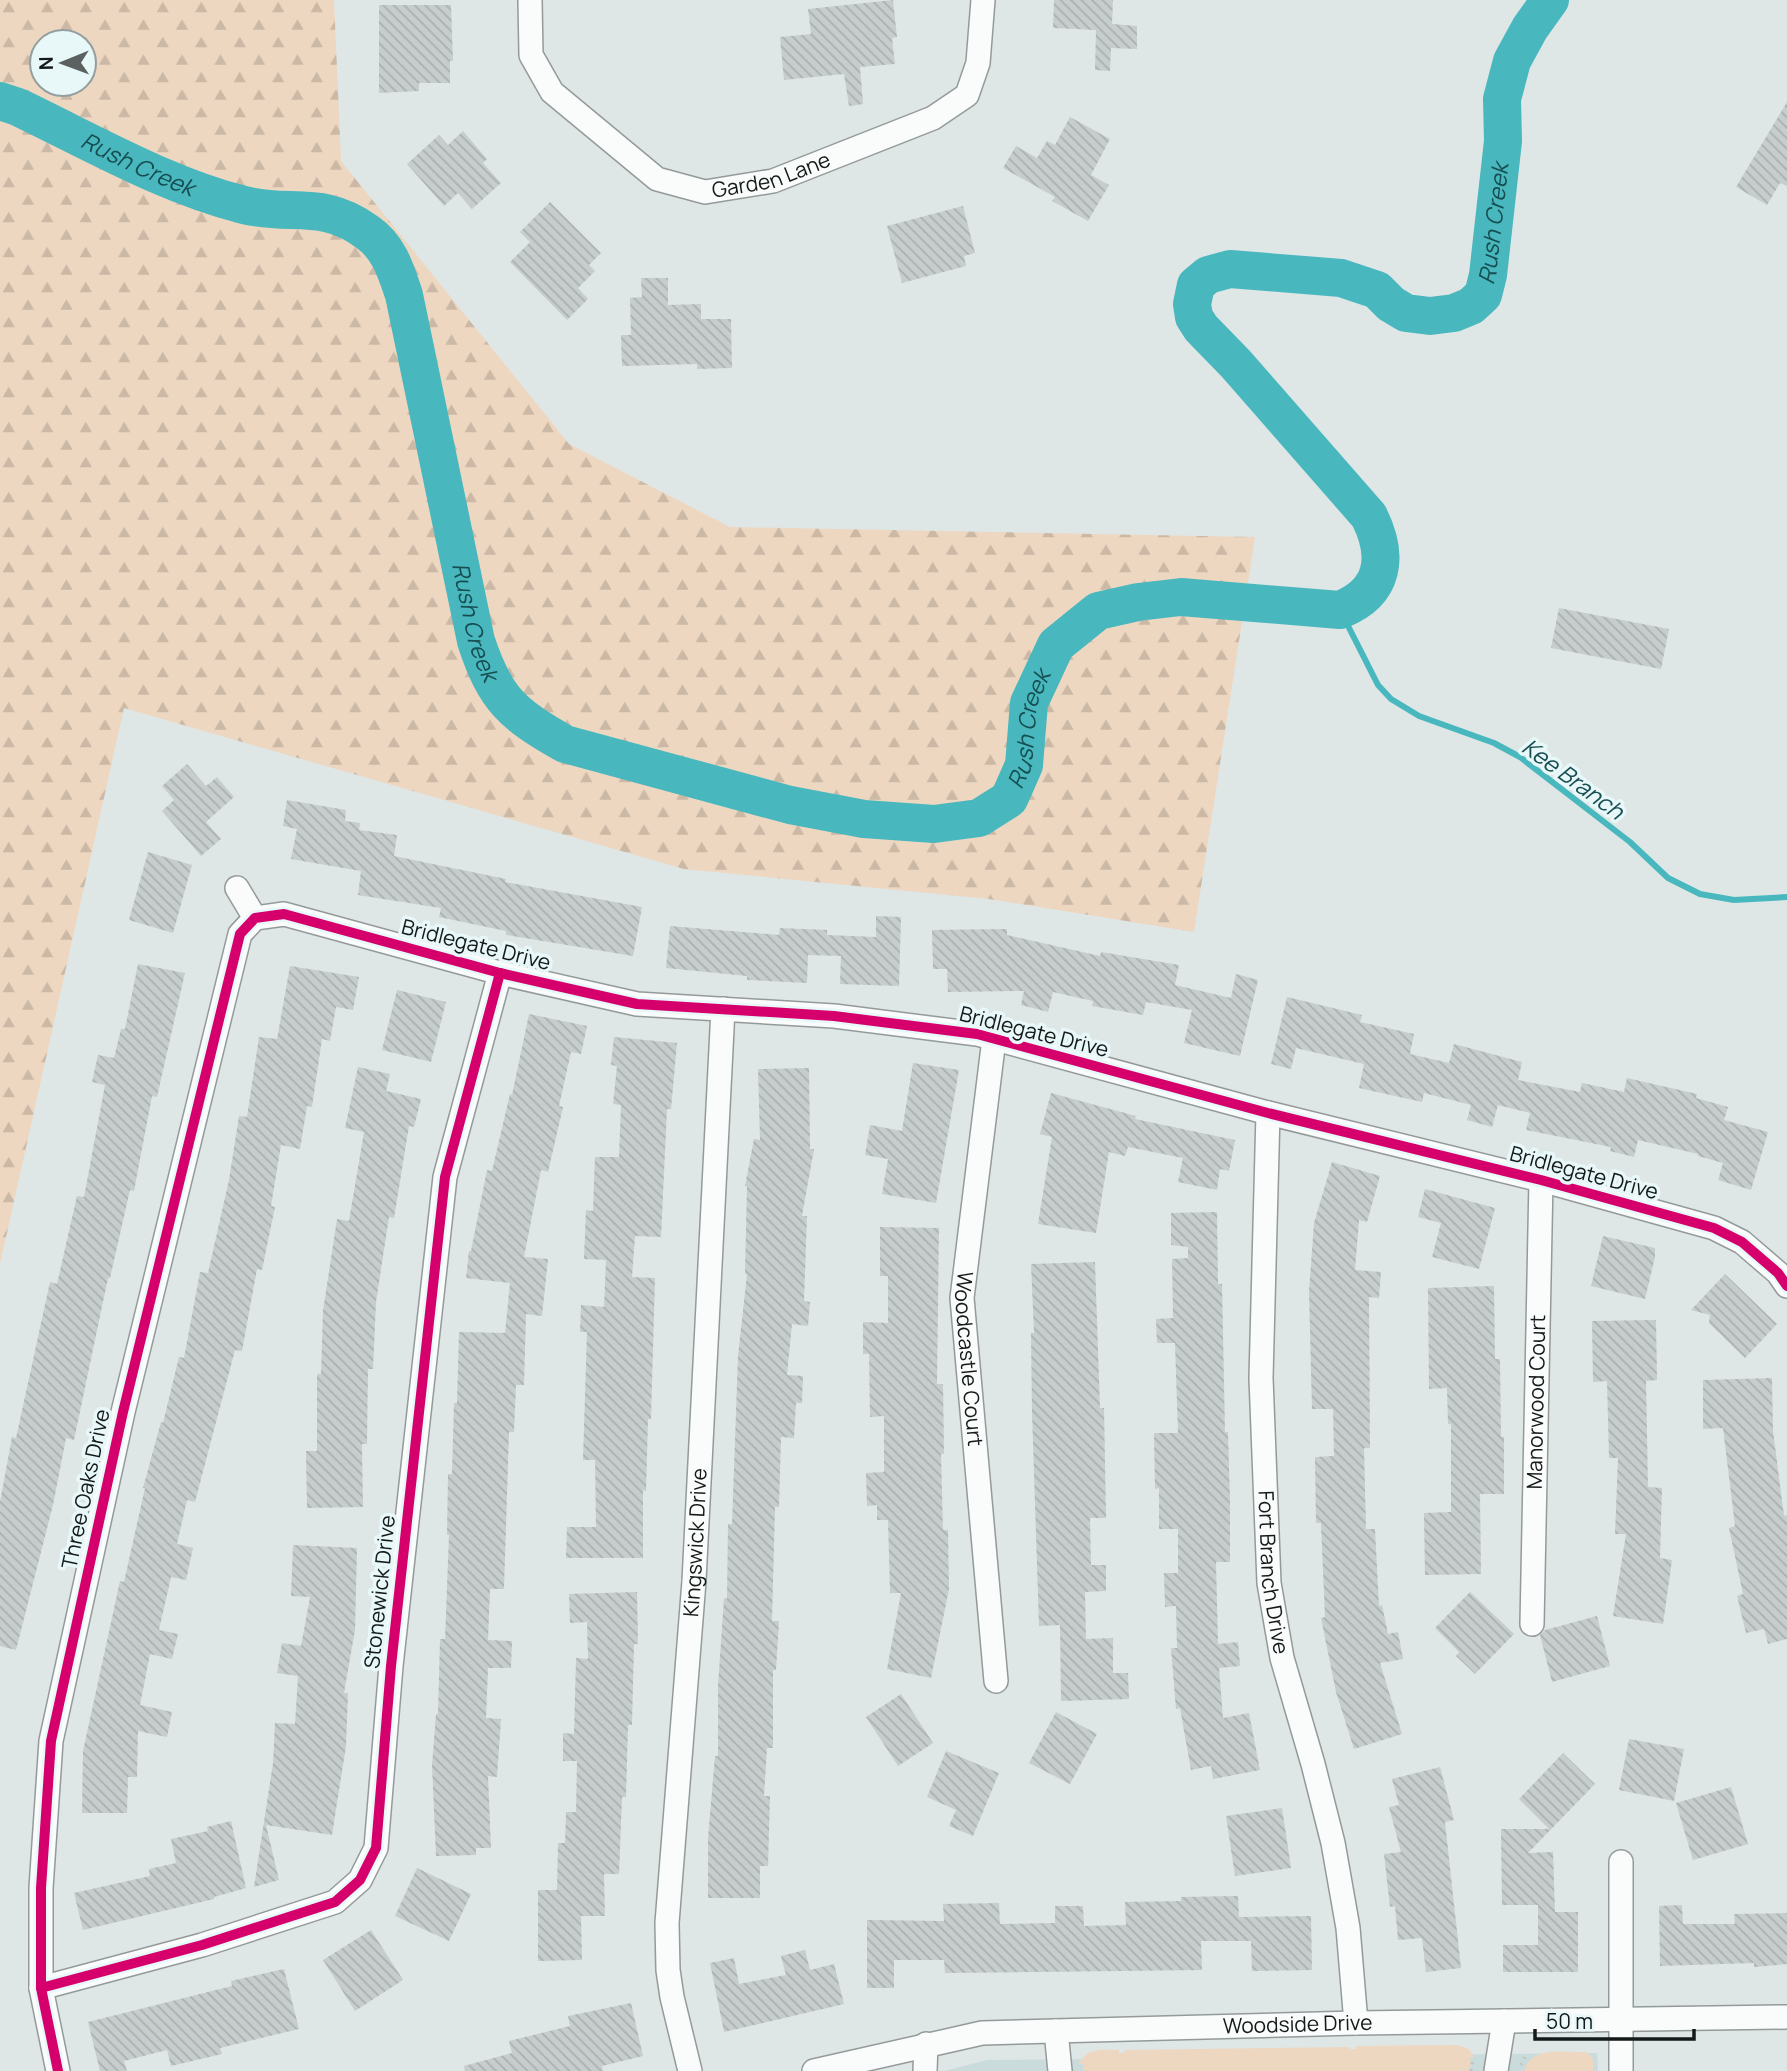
<svg xmlns="http://www.w3.org/2000/svg" width="1787" height="2071" viewBox="0 0 1787 2071" font-family="Manrope,sans-serif">
  <style>
    .built { fill: #cadbdc }
    .green { fill: #eed7c1 }
    .forest { fill: url(#forest-firs); fill-rule: evenodd }
    .lines { fill: none; stroke-linecap: round; stroke-linejoin: round }
    .stream { stroke: #48b8be; stroke-width: 6 }
    .river { stroke: #48b8be; stroke-width: 38 }
    .building { fill: url(#building-back-hatch) }
    .minor-casing { stroke: #949a9a; stroke-width: 26 }
    .path { stroke: #c3c5c5; stroke-width: 3.5; stroke-dasharray: 2 5; stroke-linecap: butt }
    .minor { stroke: #fafbfb; stroke-width: 23 }
    .cycleway-casing { stroke: #e8f7f8; stroke-width: 15 }
    .cycleway { stroke: #d6006c; stroke-width: 10 }
    .labels { text-anchor: middle; stroke-width: 7; stroke-linejoin: round; paint-order: stroke }
    .street-label { font-size: 21px; fill: #14191a; stroke: #e8f7f8 }
    .water-label { font-size: 23px; font-style: italic; fill: #174e52; stroke: #e8f7f8 }
  </style>
  <defs>
    <pattern id="forest-firs" width="22" height="20" patternUnits="userSpaceOnUse" patternTransform="scale(1.75)"><rect width="22" height="20" fill="#eed7c1"/><path d="M5 1l3.5 6h-7zM16 11l3.5 6h-7z" fill="#cbb8a5"/></pattern>
    <pattern id="building-back-hatch" width="6" height="6" patternUnits="userSpaceOnUse" patternTransform="scale(1.75)"><rect width="6" height="6" fill="#c7cdcd"/><path d="M-1 5l2 2M0 0l6 6M5-1l2 2" fill="none" stroke="#aaafaf"/></pattern>
  </defs>
  <rect width="100%" height="100%" fill="#dee6e6"/>
  <path class="built" d="M1597,2053L1598,2071H944L987,2060Z"/>
  <g class="green">
    <path d="M1457,2045L1469,2049L1474,2057L1470,2058L1471,2065L1468,2071H1084L1083,2064H1079C1087,2047 1103,2050 1119,2050V2053H1124L1125,2050L1350,2047V2049H1356V2046Z"/>
    <path d="M1586,2052L1593,2058V2071H1524C1532,2045 1564,2053 1586,2052Z"/>
  </g>
  <path class="forest" d="M0,0H334L341,161L569,444L730,527L1255,537L1194,932L989,899L684,869L124,708L0,1264ZM42,42H84V84H42Z"/>
  <g class="lines">
    <path class="stream" d="M1340,610L1378,685L1391,699L1419,716L1494,743L1520,757L1630,842L1668,878L1700,894L1734,900L1787,897"/>
    <path class="river" id="s1" d="M0,101L18,107C91,142 165,185 244,205C290,217 323,199 367,232C389,247 396,271 404,295L476,641C495,699 512,714 565,744L790,805L864,819L934,824L979,818L1009,799L1024,765L1029,703L1056,645L1098,611L1138,602L1181,597L1340,610C1385,592 1389,556 1369,516L1236,364L1201,328L1194,317L1192,304L1196,285L1208,275L1230,269L1341,278L1377,290L1391,304L1406,313L1430,316L1454,313L1471,306L1483,295L1488,275L1503,141L1502,99L1512,61L1530,28L1550,0"/>
  </g>
  <g class="building">
    <path d="M893,0L897,37L892,38L895,64L860,67L863,104L849,106L844,74L784,80L780,37L811,34L808,9Z"/>
    <path d="M1054,0H1113L1112,24L1137,26V49L1111,48L1110,71L1095,70L1096,30L1053,28Z"/>
    <path d="M379,5H451L453,61H450V83H419V91L379,93Z"/>
    <path d="M1787,102V186L1780,183L1767,205L1736,187Z"/>
    <path d="M1070,117L1110,139L1091,175L1109,185L1088,221L1052,201L1055,197L1003,168L1016,146L1037,158L1047,141L1055,145Z"/>
    <path d="M463,131L487,159L483,163L501,183L472,209L458,193L444,206L407,164L439,135L448,145Z"/>
    <path d="M550,202L601,253L589,265L595,271L578,288L588,299L567,320L510,262L530,242L520,232Z"/>
    <path d="M963,206L975,253L964,256L966,266L902,283L887,226Z"/>
    <path d="M641,278H668V305L701,304V319H731L732,368L697,369V364L622,366L621,335H631L630,298L642,297Z"/>
    <path d="M1559,608L1669,629L1661,669L1551,648Z"/>
    <path d="M187,764L206,786L217,777L234,797L206,822L221,839L201,856L162,811L174,800L162,786Z"/>
    <path d="M287,800L346,810L345,821L360,823L359,830L397,835L394,856L506,879L505,882L642,907L633,956L506,935V931L439,917L441,908L358,895L361,871L291,859L297,829L283,826Z"/>
    <path d="M148,852L192,865L173,933L129,920Z"/>
    <path d="M876,916L901,917L899,986L840,984L841,956L808,955L807,983L747,980V976L666,968L670,926L779,935L780,928L827,930V935L876,937Z"/>
    <path d="M1007,929V935L1100,956L1101,952L1179,965L1175,985L1231,998L1236,974L1258,980L1240,1056L1184,1043L1192,1010L1146,1002L1143,1015L1092,1006L1093,1001L1053,992L1048,1012L1021,1005L1024,991L948,992L947,969H933L932,930Z"/>
    <path d="M138,964L185,973L157,1097L152,1096L134,1191L130,1190L110,1278H108L74,1440L66,1438L53,1505L16,1650L0,1646V1502L12,1437L16,1438L50,1282L57,1284L77,1196L84,1197L105,1085L92,1082L98,1055L114,1058L121,1029H125Z"/>
    <path d="M290,966L359,977L353,1010L336,1007L330,1041L322,1039L312,1107L307,1106L300,1149L281,1145L271,1206L275,1207L262,1270L257,1269L242,1351L235,1350L195,1502L187,1500L177,1544L193,1548L186,1580L171,1577L159,1630L178,1634L172,1659L150,1654L140,1705L172,1712L167,1737L138,1731L137,1777H128L127,1813H82L83,1751L120,1581L124,1582L145,1488H143L161,1422L163,1423L179,1357L184,1358L200,1272L208,1273L229,1180L239,1116L247,1117L259,1037L277,1039Z"/>
    <path d="M397,990L446,1002L431,1062L382,1050Z"/>
    <path d="M1287,997L1362,1015L1360,1022L1414,1034L1410,1054L1449,1063L1454,1044L1522,1062L1518,1080L1580,1092L1582,1083L1624,1092L1627,1078L1697,1094L1696,1098L1728,1107L1724,1120L1768,1132L1751,1190L1718,1180L1723,1163L1698,1156V1154L1638,1140L1634,1157L1610,1151L1611,1147L1526,1130L1530,1113L1498,1105L1492,1127L1467,1120L1471,1105L1424,1093L1422,1102L1359,1088L1364,1064L1296,1048L1291,1069L1271,1064Z"/>
    <path d="M529,1014L587,1026L581,1054L571,1052L559,1106L563,1107L548,1172L541,1170L524,1257L548,1259L542,1316L526,1314L524,1385H516L514,1432H509L504,1589H490L488,1640L512,1641L511,1668H488L486,1718L501,1719L497,1777L488,1776L491,1848H476V1855L436,1856L432,1765L436,1714H438L440,1639H445L449,1535H447L448,1474H452L454,1403H457L459,1332L505,1333L510,1283L466,1278L469,1251H471L487,1170L492,1171L510,1094L512,1095Z"/>
    <path d="M614,1037L677,1043L671,1109H667L661,1237L635,1236L632,1277L655,1278L651,1419H648L646,1491L643,1490V1558H566L567,1527H596L595,1460H583L587,1332H580L581,1305L604,1307L606,1260L584,1259L586,1210L593,1211L595,1157H619L621,1105L613,1104L617,1066L611,1065Z"/>
    <path d="M913,1063L959,1070L936,1203L882,1194L888,1159L865,1155L870,1125L902,1131Z"/>
    <path d="M358,1067L390,1074L386,1091L421,1099L414,1127L409,1126L394,1218L389,1217L376,1302L373,1369H368L367,1444H362L363,1507L307,1508L306,1451H317V1374H321L323,1311L337,1219L349,1221L364,1132L345,1128Z"/>
    <path d="M809,1068L810,1149H814L802,1216H807L804,1301L810,1302L808,1326L792,1324L787,1375L803,1376L802,1403H796L794,1438L781,1437L779,1507H775L772,1621H779L776,1670H773V1748H767L764,1796H770L768,1866H760V1898H708V1838L715,1756H718V1686L724,1598L727,1599L728,1524H732L738,1356L747,1274H745L747,1186H745L754,1139L760,1140L758,1069Z"/>
    <path d="M1051,1093L1136,1116L1135,1119L1235,1140L1229,1171L1220,1169L1217,1190L1178,1182L1183,1158L1128,1147L1125,1156L1109,1152L1096,1233L1038,1224L1052,1137L1040,1134Z"/>
    <path d="M1332,1162L1380,1176L1367,1222L1359,1220L1355,1270L1381,1272L1379,1298L1369,1297L1370,1448H1364L1366,1529H1375L1379,1606L1382,1605L1388,1634L1398,1632L1403,1659L1380,1663L1402,1734L1354,1749L1336,1692L1321,1618L1325,1617L1321,1523H1316L1315,1457L1334,1456L1333,1409H1312L1309,1292L1314,1223Z"/>
    <path d="M1425,1189L1495,1208L1479,1269L1432,1257L1441,1223L1418,1217Z"/>
    <path d="M1217,1212L1218,1284H1222L1225,1432H1228L1230,1501V1562H1216L1218,1644L1238,1642L1240,1666L1219,1668L1223,1718L1249,1713L1260,1770L1213,1779L1211,1766L1191,1770L1180,1708L1176,1709L1171,1648H1177L1176,1606L1165,1607L1164,1573H1178V1529H1159V1488L1155,1489L1154,1433H1178L1175,1343H1157L1156,1319L1173,1318L1172,1259L1188,1258V1247L1171,1245V1213Z"/>
    <path d="M880,1227L939,1228L937,1384H943L944,1454H941L943,1530H948L949,1589L931,1678L887,1669L901,1593H890L888,1520H877V1505L867,1506L866,1473L884,1472V1416L870,1417L869,1354H863V1322L888,1323V1276H880Z"/>
    <path d="M1603,1236L1655,1248V1257L1645,1299L1591,1286Z"/>
    <path d="M1095,1262L1100,1408H1104L1106,1518H1090L1091,1565H1106V1591L1085,1592L1086,1639L1113,1638V1673H1128L1129,1699L1061,1701L1060,1625L1039,1626L1032,1411L1031,1333H1034L1031,1264Z"/>
    <path d="M1725,1274L1777,1324L1745,1358L1709,1323L1710,1315L1691,1310Z"/>
    <path d="M1494,1286L1495,1359H1500L1501,1437H1504V1494H1480L1481,1574L1425,1575L1424,1513L1451,1512V1424H1448L1447,1388L1429,1389L1428,1288Z"/>
    <path d="M1656,1320L1657,1380L1646,1381L1648,1487L1662,1488L1660,1558L1672,1560L1663,1624L1613,1616L1626,1534H1615L1618,1458H1609L1607,1381L1593,1382L1592,1321Z"/>
    <path d="M1772,1378L1773,1431L1784,1516L1787,1515V1639L1768,1644L1764,1629L1746,1633L1737,1596L1743,1594L1729,1528L1735,1526L1723,1428L1703,1429V1380Z"/>
    <path d="M293,1545L357,1548L355,1630L344,1693H348L346,1746L332,1835L266,1825L279,1880L254,1887L273,1763L275,1723L295,1724L298,1676L277,1673L282,1643L301,1646L310,1597L291,1596Z"/>
    <path d="M637,1592L638,1644H634L632,1725H628L626,1797H622L619,1874H604L605,1916H581L582,1960L538,1961V1890H557L558,1843H565L566,1812H576L577,1761H563V1733L574,1734L576,1658L588,1659L587,1622L570,1623L569,1594Z"/>
    <path d="M1470,1592L1514,1634L1475,1674L1456,1656L1459,1652L1435,1628Z"/>
    <path d="M1597,1616L1610,1666L1552,1682L1540,1635L1545,1630Z"/>
    <path d="M901,1694L933,1743L898,1766L866,1717Z"/>
    <path d="M1056,1712L1097,1734L1070,1784L1029,1763Z"/>
    <path d="M1629,1739L1684,1749L1674,1801L1619,1790Z"/>
    <path d="M946,1751L999,1773L973,1836L949,1826L956,1810L927,1797Z"/>
    <path d="M1563,1753L1595,1784L1528,1853L1553,1852L1555,1912H1578V1972H1503V1945H1538V1905H1502L1501,1829H1549L1519,1799Z"/>
    <path d="M1440,1767L1454,1820L1445,1822L1461,1968L1426,1972L1422,1938L1398,1940L1395,1906L1390,1907L1384,1854L1401,1852L1389,1807L1399,1805L1392,1779Z"/>
    <path d="M1731,1787L1748,1844L1693,1860L1676,1803Z"/>
    <path d="M1282,1808L1291,1868L1235,1876L1226,1816Z"/>
    <path d="M231,1821L246,1888L214,1897V1899L83,1930L74,1893L150,1876L149,1869L176,1863L171,1839L208,1831L207,1827Z"/>
    <path d="M417,1868L471,1894L449,1941L395,1916Z"/>
    <path d="M1238,1896L1239,1917L1311,1916L1312,1970L1252,1971L1251,1941H1201L1202,1970L945,1973L944,1960H894V1988H867V1920L944,1921L943,1904L999,1903L1000,1924L1055,1923V1906H1083L1084,1926L1126,1925L1125,1902L1181,1901V1897Z"/>
    <path d="M1682,1905L1683,1924H1735L1734,1914L1787,1913V1964L1754,1967V1963L1660,1966L1659,1906Z"/>
    <path d="M371,1930L403,1980L355,2011L323,1960Z"/>
    <path d="M805,1950L810,1970L834,1964L844,2004L724,2032L710,1963L734,1958L739,1984L786,1975L781,1956Z"/>
    <path d="M284,1969L299,2029L220,2048L222,2054L171,2066L167,2050L124,2061L127,2071H100L88,2022L232,1986L231,1981Z"/>
    <path d="M631,2003L643,2056L602,2066L603,2071H465L464,2066L512,2053L509,2041L570,2026L568,2016Z"/>
  </g>
  <g class="lines">
    <g class="minor-casing">
      <g id="minor">
        <path id="s2" d="M530,0L531,55L552,92L657,179L705,192L773,181L933,118L967,95L978,63L983,0"/>
        <path d="M237,888L255,918"/>
        <path id="s3" d="M994,1039L962,1298L996,1681"/>
        <path id="s4" d="M1268,1113L1261,1378L1269,1583L1282,1658L1313,1764L1333,1843L1348,1928L1356,2023"/>
        <path id="s5" d="M1532,1624L1541,1180"/>
        <path d="M41,1988L202,1945L335,1902L360,1880L376,1848L391,1666L445,1177L500,973"/>
        <path d="M1056,2031L1060,2071"/>
        <path d="M58,2071L41,1988V1888L51,1741L123,1412L240,934L255,918L284,914L500,973L637,1004L834,1016L977,1034L1268,1113L1541,1180L1714,1228L1742,1242L1778,1273L1787,1286"/>
        <path id="s6" d="M690,2071L672,1997L668,1970L667,1923L694,1581L723,1009"/>
        <path id="s7" d="M814,2071L982,2033L1356,2023L1787,2017"/>
        <path d="M925,2071L926,2044"/>
        <path d="M1496,2071L1504,2021"/>
        <path d="M1621,2071V1862"/>
      </g>
    </g>
    <g class="path">
      <path d="M1521,2065L1526,2055"/>
      <path d="M1471,2071L1473,2059"/>
    </g>
    <use href="#minor" class="minor"/>
    <g class="cycleway-casing">
      <g id="cycleway">
        <path d="M41,1988L202,1945L335,1902L360,1880L376,1848L391,1666L445,1177L500,973"/>
        <path d="M58,2071L41,1988V1888L51,1741L123,1412L240,934L255,918L284,914L500,973L637,1004L834,1016L977,1034L1268,1113L1541,1180L1714,1228L1742,1242L1778,1273L1787,1286"/>
      </g>
    </g>
    <use href="#cycleway" class="cycleway"/>
  </g>
  <g class="labels">
    <g class="street-label">
      <text dy="7" stroke="none"><textPath href="#s2" startOffset="352">Garden Lane</textPath></text>
      <text transform="translate(476 945) rotate(14)" y="7">Bridlegate Drive</text>
      <text transform="translate(1034 1032) rotate(14)" y="7">Bridlegate Drive</text>
      <text transform="translate(1584 1173) rotate(15)" y="7">Bridlegate Drive</text>
      <text dy="7" stroke="none"><textPath href="#s3" startOffset="322">Woodcastle Court</textPath></text>
      <text dy="7" stroke="none"><textPath href="#s5" startOffset="222">Manorwood Court</textPath></text>
      <text transform="translate(86 1489) rotate(-78)" y="7">Three Oaks Drive</text>
      <text dy="7" stroke="none"><textPath href="#s6" startOffset="532">Kingswick Drive</textPath></text>
      <text dy="7" stroke="none"><textPath href="#s4" startOffset="460">Fort Branch Drive</textPath></text>
      <text transform="translate(380 1592) rotate(-84)" y="7">Stonewick Drive</text>
      <text dy="7" stroke="none"><textPath href="#s7" startOffset="488">Woodside Drive</textPath></text>
    </g>
    <g class="water-label">
      <text dy="8" stroke="none"><textPath href="#s1" startOffset="152">Rush Creek</textPath></text>
      <text dy="8" stroke="none"><textPath href="#s1" startOffset="2676">Rush Creek</textPath></text>
      <text dy="8" stroke="none"><textPath href="#s1" startOffset="803">Rush Creek</textPath></text>
      <text dy="8" stroke="none"><textPath href="#s1" startOffset="1496">Rush Creek</textPath></text>
      <text transform="translate(1573 779) rotate(36)" y="8">Kee Branch</text>
    </g>
  </g>
  <g transform="translate(63 63) rotate(269)"><circle r="33" fill="#e8f7f8" stroke="#939e9f" stroke-width="2"/>
  <path d="M0-5L12 26L0 18L-12 26Z" fill="#5b6161"/>
  <text y="-10" font-size="19" font-weight="bold" text-anchor="middle" fill="#14191a">N</text>
  </g>
  <path d="M1535 2029v10h159v-10" fill="none" stroke="#14191a" stroke-width="3.5"/>
  <text x="1546" y="2029" font-size="21" fill="#14191a" stroke="#e8f7f8" stroke-width="5" paint-order="stroke">50 m</text>
</svg>
